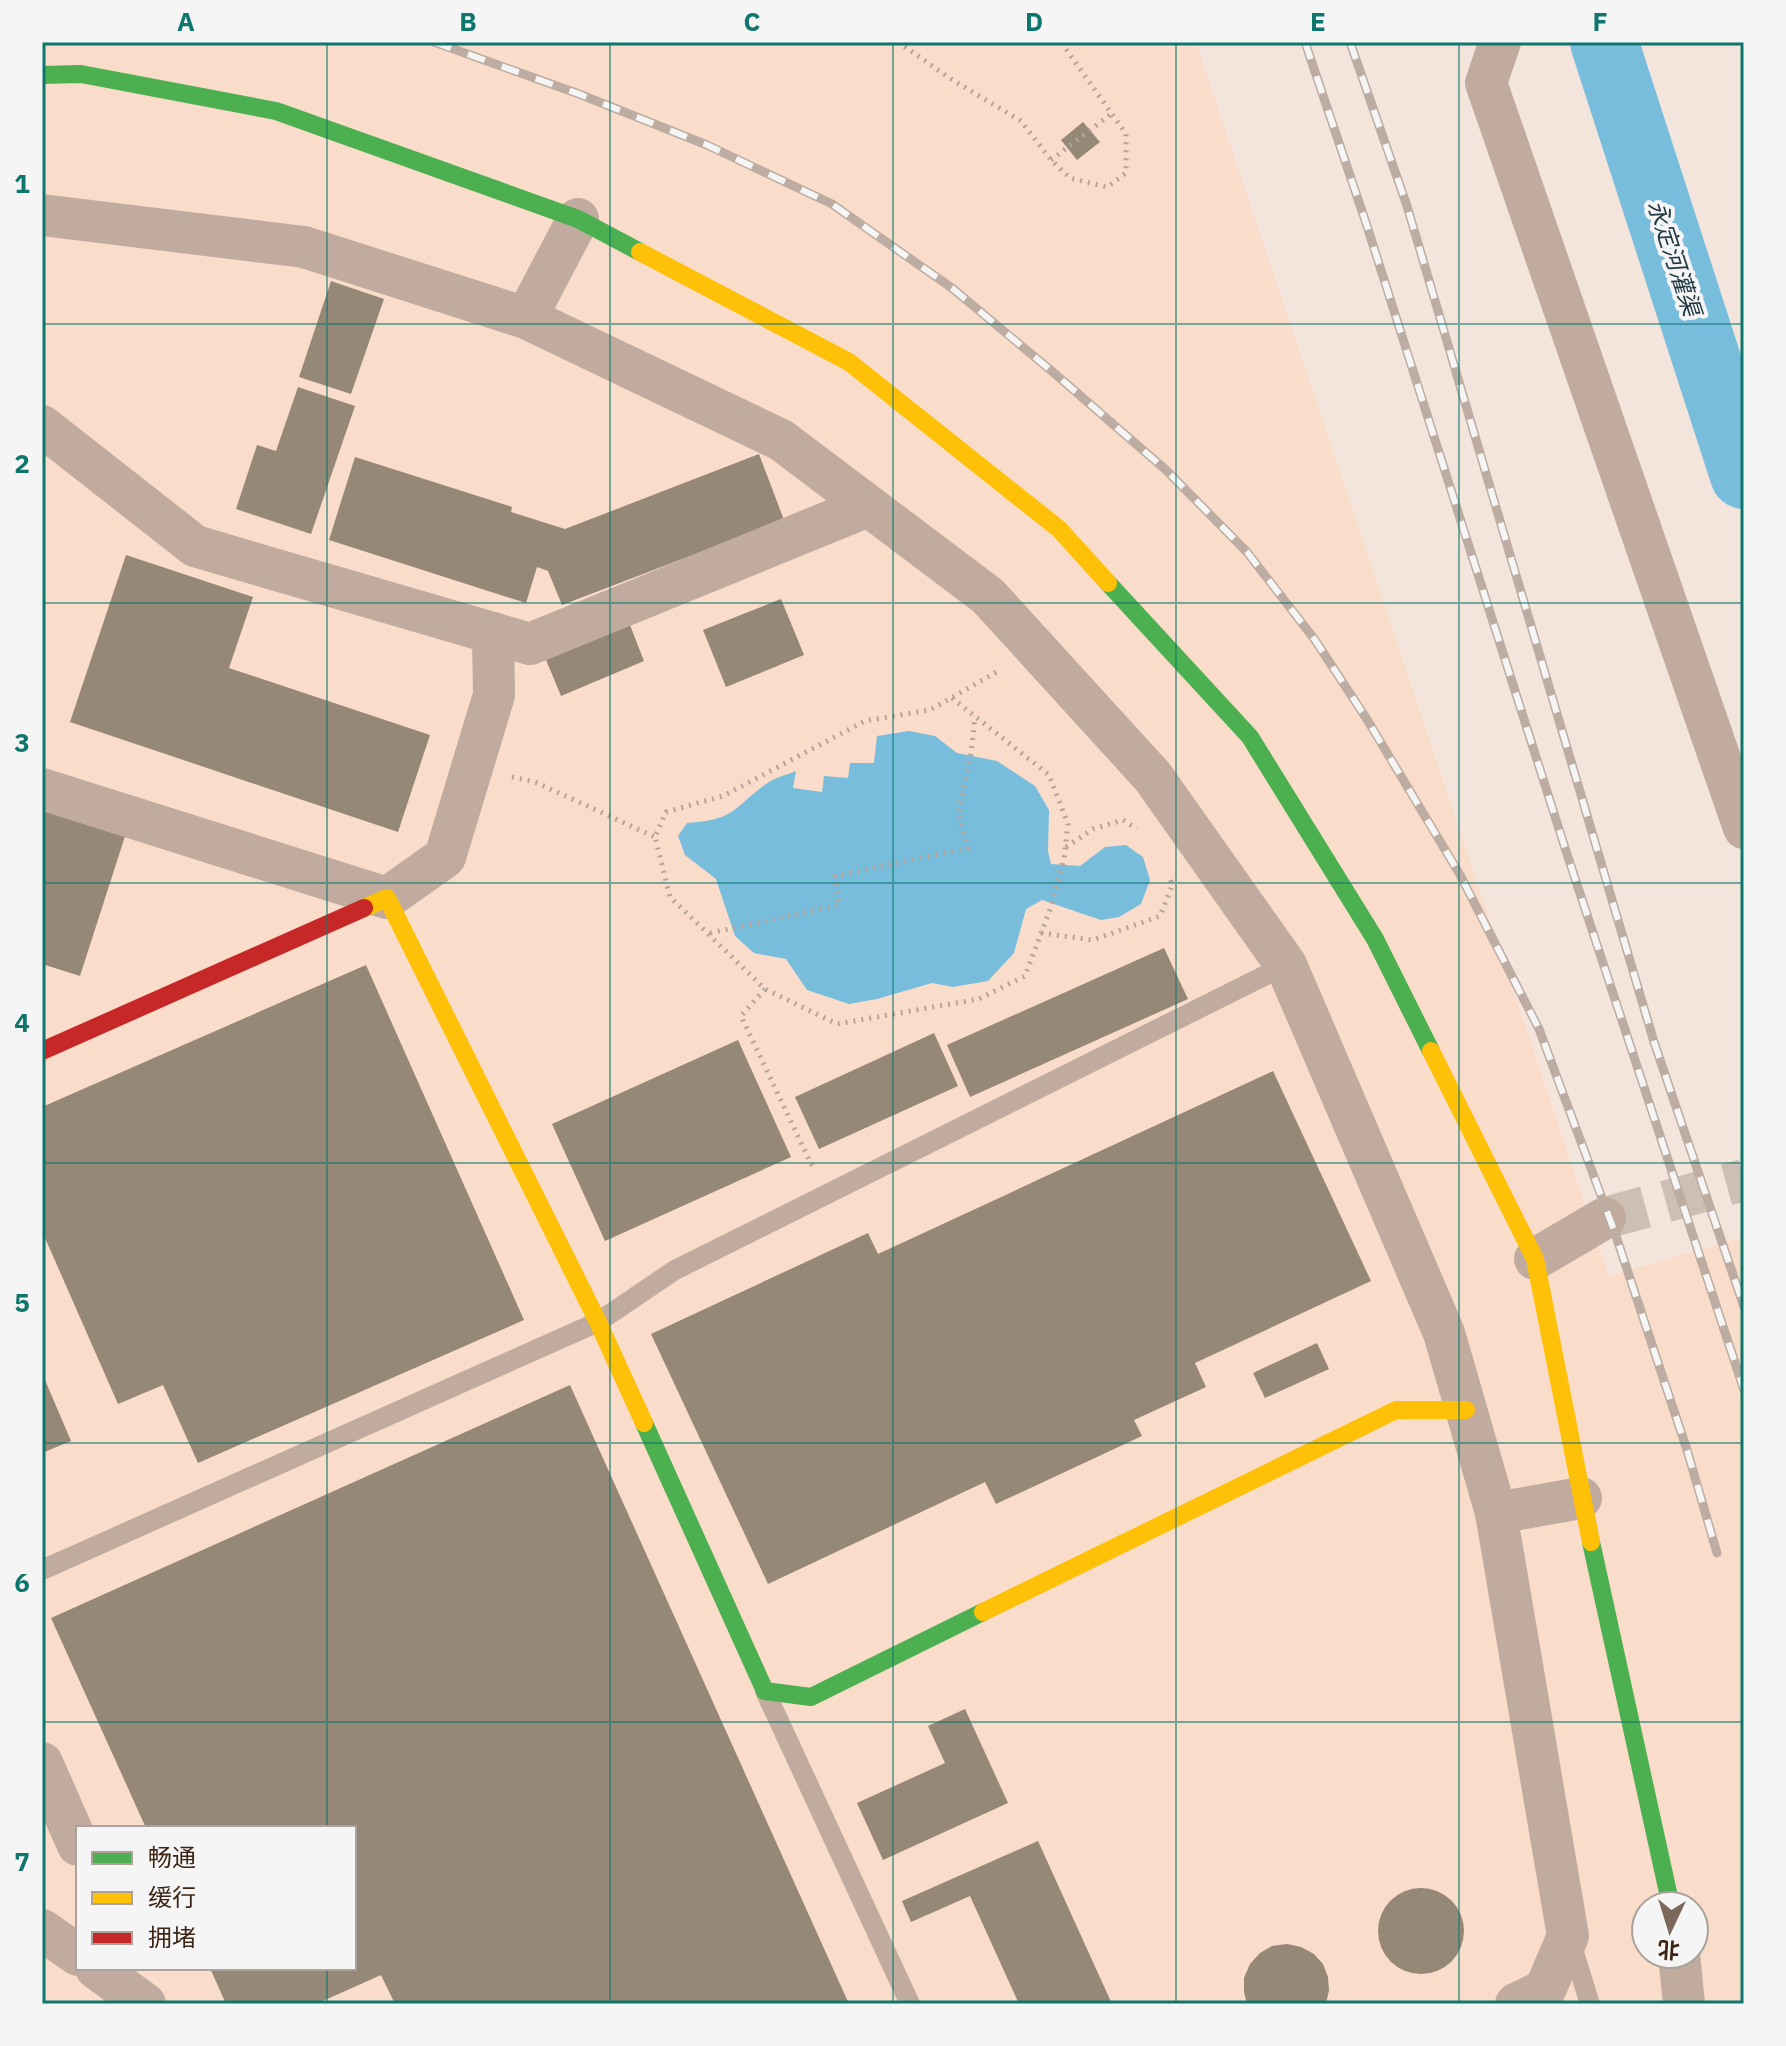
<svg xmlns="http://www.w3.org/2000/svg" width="1786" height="2046" viewBox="0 0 1786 2046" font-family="'IBM Plex Sans','Noto Sans SC',sans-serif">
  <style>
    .built { fill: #f9dcc9; fill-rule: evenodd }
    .water { fill: #79bddd }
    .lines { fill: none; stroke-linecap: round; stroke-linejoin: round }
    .river { stroke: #79bddd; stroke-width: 68 }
    .building { fill: #958877 }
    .street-tunnel { stroke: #cebfb4; stroke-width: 42; stroke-dasharray: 42 21; stroke-linecap: butt }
    .path { stroke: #b4a499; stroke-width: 5; stroke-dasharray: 2 6; stroke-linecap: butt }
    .lane { stroke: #c0ab9e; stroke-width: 20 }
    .street { stroke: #c0ab9e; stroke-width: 42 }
    .fast { stroke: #4caf50; stroke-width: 18 }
    .slow { stroke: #ffc107; stroke-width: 18 }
    .jam { stroke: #c62828; stroke-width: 18 }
    .rail-casing { stroke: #bcaca1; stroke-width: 9 }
    .rail { stroke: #f5f5f5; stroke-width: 6; stroke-dasharray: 18; stroke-linecap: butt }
    .grid { fill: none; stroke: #0f766e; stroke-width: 2; stroke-opacity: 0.55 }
    .labels { text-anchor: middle; stroke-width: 8; stroke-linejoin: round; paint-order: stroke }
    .water-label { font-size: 24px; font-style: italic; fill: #223945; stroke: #f5f5f5 }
    .neatline { fill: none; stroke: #0f766e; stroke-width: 3 }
    .grid-label { font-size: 26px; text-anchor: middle; font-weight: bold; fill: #0f766e }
  </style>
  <rect width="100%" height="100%" fill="#f3e5dc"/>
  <path class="built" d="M42,42H1196L1609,1276L1744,1237V2004H42ZM78,1828H354V1968H78ZM1646,1906H1694V1954H1646Z"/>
  <path class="water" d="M909,731L935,736L957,753L997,761L1035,786L1049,810L1048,851L1051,864L1080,866L1105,847L1126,845L1143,857L1150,880L1141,904L1119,917L1101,920L1042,900L1026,909L1014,953L988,981L953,987L932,983L877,999L849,1004L807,990L786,959L754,953L735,936L716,879L685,855L678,836L687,823C735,820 732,809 766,784C774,778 786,775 796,771L793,788L822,792L824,776L848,778L850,763H874L877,736Z"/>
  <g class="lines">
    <path class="river" d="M1604,42L1744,475"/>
  </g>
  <g class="building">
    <path d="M1083,122L1100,142L1077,160L1061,140Z"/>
    <path d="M331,281L384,299L351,394L299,377Z"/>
    <path d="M298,387L355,406L311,534L236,509L257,445L276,451Z"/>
    <path d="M759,454L784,520L562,605L548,571L537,567L526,603L329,540L355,457L512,507L511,512L565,529Z"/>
    <path d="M126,555L253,597L229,668L430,735L398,832L70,722Z"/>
    <path d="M781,599L804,655L726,687L703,630Z"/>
    <path d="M628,620L644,661L561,696L544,655Z"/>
    <path d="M42,807L126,833L80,976L42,964Z"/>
    <path d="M1164,948L1188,999L970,1097L947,1045Z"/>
    <path d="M366,965L524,1320L198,1463L163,1385L118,1404L42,1231V1107Z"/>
    <path d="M934,1033L958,1086L819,1149L795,1097Z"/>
    <path d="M738,1040L791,1157L605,1241L552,1124Z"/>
    <path d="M1273,1071L1371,1281L1195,1363L1206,1387L1134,1420L1142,1436L996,1504L985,1482L768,1584L651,1334L868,1233L878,1254Z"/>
    <path d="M1317,1343L1329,1369L1265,1398L1253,1373Z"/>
    <path d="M42,1373L71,1441L42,1453Z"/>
    <path d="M570,1385L849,2004H395L381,1975L316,2004H226L210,1968H354V1828H146L51,1618Z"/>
    <path d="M965,1709L1008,1803L883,1860L857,1803L945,1763L928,1726Z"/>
    <path d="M1038,1841L1112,2004H1019L970,1896L911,1922L902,1901Z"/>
    <circle cx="1421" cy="1931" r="43"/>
    <path d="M1287,1944L1301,1947L1314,1954L1323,1964L1328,1977L1329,1990L1326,2004H1247L1244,1992V1978L1250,1964L1260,1953L1272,1946Z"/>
  </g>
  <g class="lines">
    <path class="street-tunnel" d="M1605,1218L1744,1180"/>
    <g class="path">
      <path d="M898,42L951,79L1021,121L1051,160L1070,178L1107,187L1126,173V134L1061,42"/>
      <path d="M1051,160L1111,114"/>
      <path d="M952,698L1049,775L1068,824L1064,859L1051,907L1025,976L979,999L837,1024L765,989L670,897L655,837L666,812L723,796L865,721L930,710L1000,670"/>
      <path d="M512,777L535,782L655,837"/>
      <path d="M1066,847L1093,829L1123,820L1137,829"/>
      <path d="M710,933L839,905L835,876L968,848L958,813L971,754L975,716"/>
      <path d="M1041,933L1093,940L1160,916L1172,886L1170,875"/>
      <path d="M765,989L741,1016L814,1170"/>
    </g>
    <g class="lane">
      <path d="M42,1570L598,1322L675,1270L1286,965"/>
      <path d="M765,1691L910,2004"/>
      <path d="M1570,1940L1590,2004"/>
    </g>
    <g class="street">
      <path d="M1500,42L1486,83L1744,828"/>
      <path d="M42,215L304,247L526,318L781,440L988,596L1153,777L1286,965L1444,1333L1496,1513L1568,1936L1545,1990L1516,2004"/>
      <path d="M526,318L578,219"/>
      <path d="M42,426L195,546L530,644L868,506"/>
      <path d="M42,789L387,898L445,857L494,695L493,633"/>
      <path d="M1535,1259L1605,1218"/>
      <path d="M1496,1513L1581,1498"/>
      <path d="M42,1763L78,1845"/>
      <path d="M42,1930L78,1955"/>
      <path d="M1679,1954L1684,2004"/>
      <path d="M96,1968L145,2004"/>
    </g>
    <g class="fast">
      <path d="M42,75L81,74L276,111L578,219L640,252"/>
      <path d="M1108,583L1250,737L1375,939L1431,1051"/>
      <path d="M644,1423L765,1691L811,1697L983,1612"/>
      <path d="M1591,1542L1671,1906"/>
    </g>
    <g class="slow">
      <path d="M640,252L849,362L1059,529L1108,583"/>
      <path d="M364,908L387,898L598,1322L644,1423"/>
      <path d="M1431,1051L1535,1259L1591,1542"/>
      <path d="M983,1612L1396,1410H1466"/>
    </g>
    <path class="jam" d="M42,1051L364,908"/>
    <g class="rail-casing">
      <g id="rail">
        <path d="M434,42L579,94L707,145L832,204L952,288L1054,373L1166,470L1247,552L1315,640L1368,721L1459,873L1539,1029L1615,1233L1687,1450L1717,1553"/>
        <path d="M1305,42L1366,223L1566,851L1744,1390"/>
        <path d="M1350,42L1407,206L1654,1042L1744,1307"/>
      </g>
    </g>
    <use href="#rail" class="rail"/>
  </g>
  <path class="grid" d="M327,42V1828M610,42V2004M893,42V2004M1176,42V2004M1459,42V2004M42,324H1744M42,603H1744M42,883H1744M42,1163H1744M42,1443H1744M42,1722H1744M327,1968V2004"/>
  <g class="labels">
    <g class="water-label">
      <text transform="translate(1674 258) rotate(72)" y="8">永定河灌渠</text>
    </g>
  </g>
  <rect width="1786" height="2046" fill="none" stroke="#f5f5f5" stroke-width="88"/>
  <rect x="76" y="1826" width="280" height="144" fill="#f5f5f5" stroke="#aba29b" stroke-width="2"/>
  <rect x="92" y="1852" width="40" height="12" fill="#4caf50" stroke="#aba29b" stroke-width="2"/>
  <text x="148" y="1866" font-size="24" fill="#3c2515">畅通</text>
  <rect x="92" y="1892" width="40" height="12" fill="#ffc107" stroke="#aba29b" stroke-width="2"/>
  <text x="148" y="1906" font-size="24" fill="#3c2515">缓行</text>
  <rect x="92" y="1932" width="40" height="12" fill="#c62828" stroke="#aba29b" stroke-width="2"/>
  <text x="148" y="1946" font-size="24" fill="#3c2515">拥堵</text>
  <g transform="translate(1670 1930) rotate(184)"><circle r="38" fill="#f5f5f5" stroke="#aba29b" stroke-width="2"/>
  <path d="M0-6L14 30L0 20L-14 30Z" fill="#7c685b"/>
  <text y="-12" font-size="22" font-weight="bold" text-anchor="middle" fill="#3c2515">北</text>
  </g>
  <rect x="44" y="44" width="1698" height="1958" class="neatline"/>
  <g class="grid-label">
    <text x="186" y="31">A</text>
    <text x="468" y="31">B</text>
    <text x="752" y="31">C</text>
    <text x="1034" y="31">D</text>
    <text x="1318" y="31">E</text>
    <text x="1600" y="31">F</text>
    <text x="22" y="193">1</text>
    <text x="22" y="473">2</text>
    <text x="22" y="752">3</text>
    <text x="22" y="1032">4</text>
    <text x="22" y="1312">5</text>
    <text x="22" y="1592">6</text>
    <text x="22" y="1871">7</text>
  </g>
</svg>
